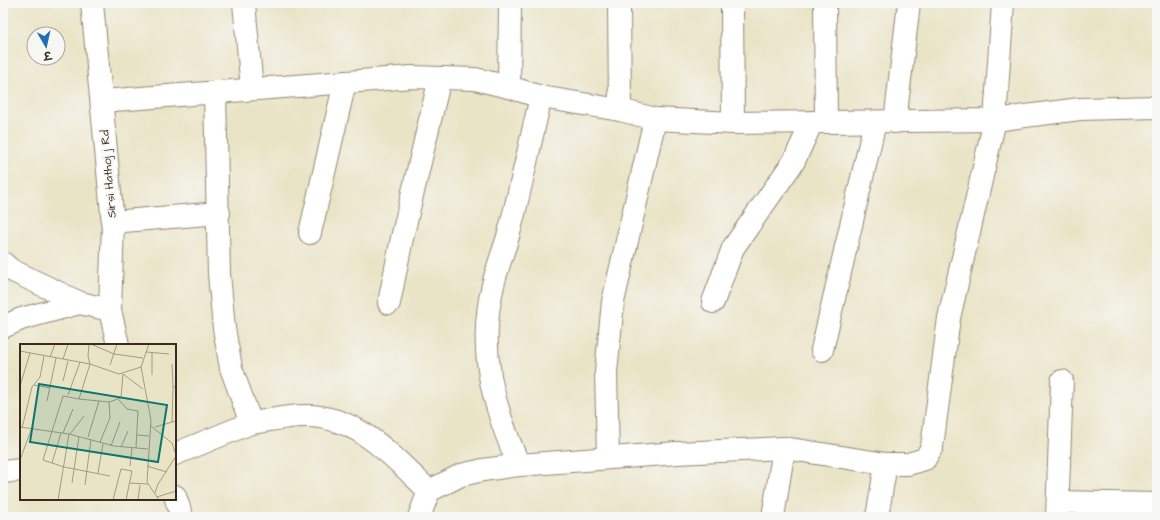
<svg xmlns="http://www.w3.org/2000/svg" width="1160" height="520" viewBox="0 0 1160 520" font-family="'Architects Daughter','Playpen Sans Deva',sans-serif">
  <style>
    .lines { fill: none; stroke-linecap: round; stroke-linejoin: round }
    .minor-casing { stroke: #928772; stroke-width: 24 }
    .minor { stroke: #fff; stroke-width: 22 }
    .labels { text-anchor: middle; stroke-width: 3.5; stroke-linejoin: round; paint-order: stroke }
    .street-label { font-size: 12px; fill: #3b2a1e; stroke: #f6f6f2 }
    .inset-road { fill: none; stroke: #a49a83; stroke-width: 1 }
    .view { fill: #0f766e; fill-opacity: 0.15; stroke: #0f766e; stroke-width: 2 }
    .inset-edge { fill: none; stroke: #3b2a1e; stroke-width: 2 }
  </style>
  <rect width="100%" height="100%" fill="#f6f6f2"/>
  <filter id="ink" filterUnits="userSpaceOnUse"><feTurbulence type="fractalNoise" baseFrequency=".025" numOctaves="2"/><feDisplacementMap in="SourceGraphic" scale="8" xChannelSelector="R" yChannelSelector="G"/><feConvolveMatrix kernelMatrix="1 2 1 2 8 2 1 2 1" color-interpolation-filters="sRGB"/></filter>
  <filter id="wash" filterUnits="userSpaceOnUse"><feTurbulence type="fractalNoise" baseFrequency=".012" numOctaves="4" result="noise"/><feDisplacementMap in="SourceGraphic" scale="16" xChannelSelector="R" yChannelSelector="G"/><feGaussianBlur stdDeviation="0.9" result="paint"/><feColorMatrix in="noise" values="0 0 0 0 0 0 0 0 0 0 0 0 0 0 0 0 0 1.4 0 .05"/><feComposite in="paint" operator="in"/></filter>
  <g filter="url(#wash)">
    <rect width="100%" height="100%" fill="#eae4c7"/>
  </g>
  <g filter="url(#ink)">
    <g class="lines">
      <g class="minor-casing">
        <g id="minor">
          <path d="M92,3L113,224L110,310L118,345"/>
          <path d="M244,3L252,89"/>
          <path d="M619,3L620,110"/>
          <path d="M732,3L733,123"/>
          <path d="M509,87L510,3"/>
          <path d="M215,92L219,274L224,328L231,368L251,423C268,421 286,416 303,416C357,414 393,457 429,491"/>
          <path d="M102,101L412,77L475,79L509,87L541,97L620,110L655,119L733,123L826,122L825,3"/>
          <path d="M826,122L995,120L1080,109L1157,107"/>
          <path d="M895,122L909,3"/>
          <path d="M112,222L219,213"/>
          <path d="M310,233L345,82"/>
          <path d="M3,263L11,270L80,303L110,310"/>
          <path d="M713,302L733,248L794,161L812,122"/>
          <path d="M389,303L402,238L440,78"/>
          <path d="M3,327L21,319L80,303"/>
          <path d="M822,350L875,122"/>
          <path d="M784,448L886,464H908L925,459L932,447L949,318L995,120L1003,3"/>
          <path d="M175,454L251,423"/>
          <path d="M608,458L606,372L613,302L655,119"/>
          <path d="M519,465L677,453L784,448L773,517"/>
          <path d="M3,472L21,470"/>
          <path d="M175,496L182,517"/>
          <path d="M1058,502L1157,504"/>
          <path d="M419,517L429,491L461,475L483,470L519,465C493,406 477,350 493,285C497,268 504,250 509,233C521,188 530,142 541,97"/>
          <path d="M877,517L886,464"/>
          <path d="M1057,517L1062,381"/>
        </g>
      </g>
      <use href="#minor" class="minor"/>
    </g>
  </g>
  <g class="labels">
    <g class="street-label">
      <text transform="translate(108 174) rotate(-95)" y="4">Sirsi Hathoj j Rd</text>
    </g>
  </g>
  <g transform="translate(20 344)">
    <rect width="156" height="156" fill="#eae4c7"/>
    <path class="inset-road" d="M71,0L94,10L123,14M129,0L121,23L131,76L127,138L139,156M0,7L70,20L68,12L69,0M126,8L149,10M30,13L35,0M43,15L48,0M152,20L153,43M90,21L97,0M132,31V9M43,37L48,17M14,41L30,44M0,42L10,9M48,51L60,18M59,55L43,52L23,116L44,123L90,132M99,56L107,65L118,67L116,104M27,57L36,14M89,58L59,55L70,20L99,30L121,23M152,78L153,43H156M131,82L152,99L156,111M0,83L49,90M135,83L156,77M2,84L12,43L20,33L24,12M43,89L53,65M50,90L64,72M117,91L129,92M68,93L79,57M80,98L90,74L89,58L101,54L103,30L123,45M91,102L100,78M101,103L108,87M0,116L11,86M32,119L41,89M110,122L112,104M127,122L147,128M78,129L83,100M52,139L59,92M109,139L128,140M65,141L71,95M135,149L138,140L156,112M137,153L156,147M38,156L49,90L94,102L128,105M93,156L101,125L112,127L106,156M118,156L120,141"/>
    <path class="view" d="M19,40L147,61L138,118L10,98Z"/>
    <rect width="156" height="156" class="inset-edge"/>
  </g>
  <rect width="1160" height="520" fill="none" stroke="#f6f6f2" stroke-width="16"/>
  <g transform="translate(46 46) rotate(171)"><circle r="19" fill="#f6f6f2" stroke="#aba49d"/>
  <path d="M0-3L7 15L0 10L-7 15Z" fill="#1f6fb2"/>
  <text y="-6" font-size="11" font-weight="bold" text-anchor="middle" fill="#3b2a1e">उ</text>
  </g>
</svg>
